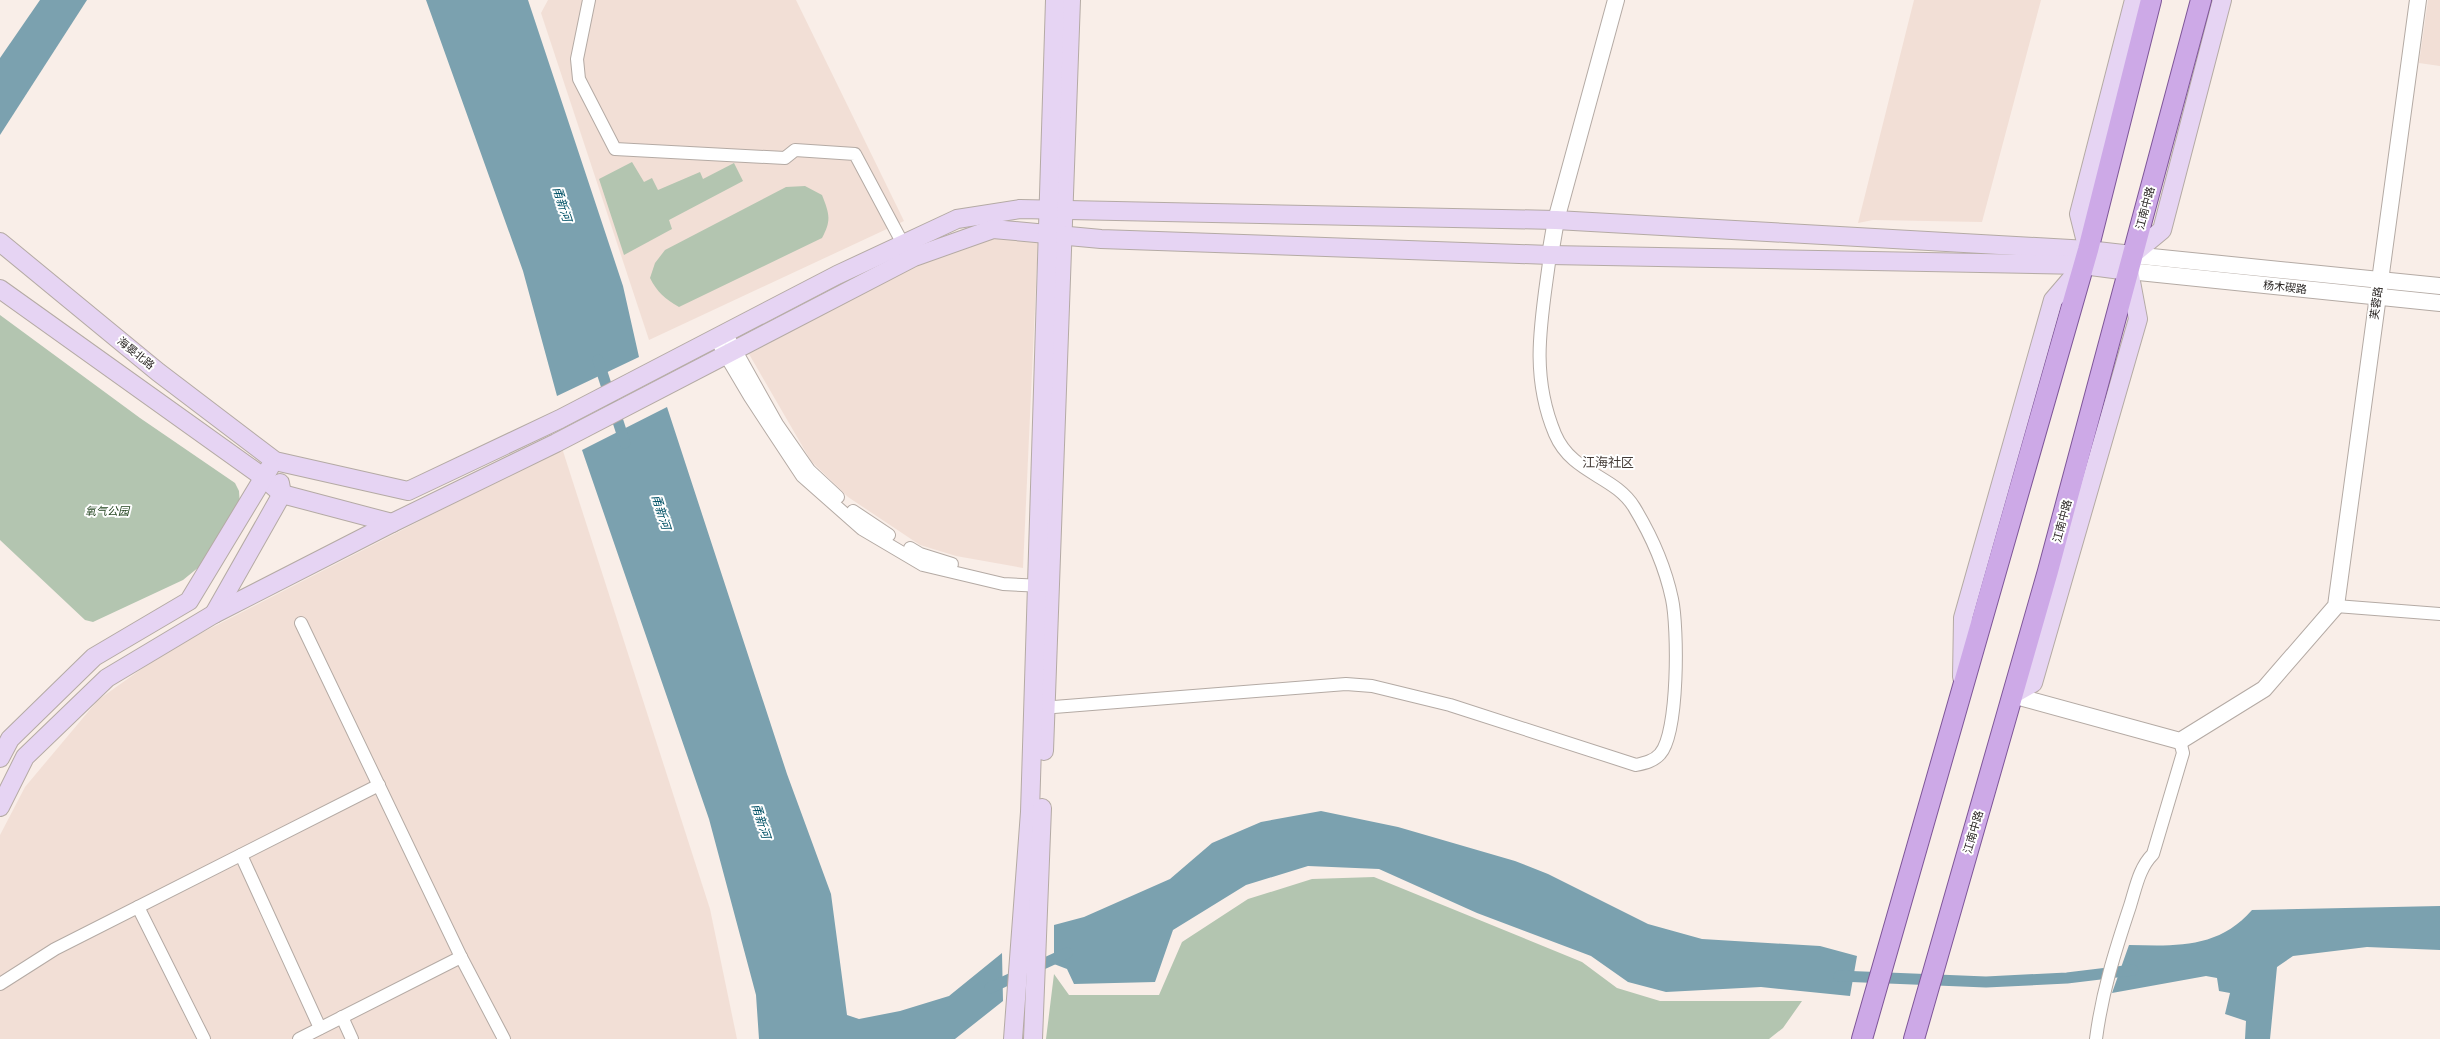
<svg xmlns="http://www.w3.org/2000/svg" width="2440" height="1039" viewBox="0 0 2440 1039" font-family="'Libre Baskerville','Noto Sans SC',serif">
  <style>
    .built { fill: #f2dfd6 }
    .green { fill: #b3c5b0 }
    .water { fill: #7ba1af }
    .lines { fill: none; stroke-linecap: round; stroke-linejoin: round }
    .canal { stroke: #7ba1af; stroke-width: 11 }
    .minor-casing { stroke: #b4aaa4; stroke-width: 14 }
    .tertiary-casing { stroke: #b4aaa4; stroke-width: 18 }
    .secondary-casing { stroke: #b4aaa4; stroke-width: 20 }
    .primary-casing { stroke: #7e5698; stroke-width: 22 }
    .minor { stroke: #fff; stroke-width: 12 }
    .tertiary { stroke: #fff; stroke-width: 16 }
    .secondary { stroke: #e6d4f3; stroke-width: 18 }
    .primary { stroke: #cda9e7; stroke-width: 20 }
    .labels { text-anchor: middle; stroke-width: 4; stroke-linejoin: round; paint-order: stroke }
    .street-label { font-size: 11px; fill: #2a2624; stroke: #fff }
    .park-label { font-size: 11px; font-style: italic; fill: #1c3e18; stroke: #fff }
    .water-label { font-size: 12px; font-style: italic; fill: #005166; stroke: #fff }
    .quarter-label { font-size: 13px; fill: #433a35; stroke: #fff }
  </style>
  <rect width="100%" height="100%" fill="#f9eee8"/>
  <g class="built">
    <path d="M548,0H796L904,221L649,340L541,13Z"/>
    <path d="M1914,0H2041L1982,222L1873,220L1858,223Z"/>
    <path d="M2428,0H2440V66L2419,63Z"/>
    <path d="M994,238L1038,242L1023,568L956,556L920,545L848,497L811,461L749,354L924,261Z"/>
    <path d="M562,448L710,909L737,1039H0V835L25,787L98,700L168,650Z"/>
  </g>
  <g class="green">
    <path d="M632,162L644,182L652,178L658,190L700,172L703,179L734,163L743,181L669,220L672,229L624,255L599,179Z"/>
    <path d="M805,186L822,195C829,213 832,220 822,238L679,307C665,299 657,292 650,278L655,263L665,250L786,187Z"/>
    <path d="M0,315L140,418L235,483L239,491L241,522L232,540L183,580L93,622L85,620L0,540Z"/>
    <path d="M1374,877L1582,962L1617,988L1660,1001H1802L1783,1028L1769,1039H1046L1054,974L1069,995H1159L1182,942L1248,899L1312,879Z"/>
  </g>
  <g class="water">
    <path d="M40,0H87L0,135V58Z"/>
    <path d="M426,0H528L623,286L639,357L557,396L523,271Z"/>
    <path d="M667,407L787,774L831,894L847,1015L859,1019L900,1011L949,996L1002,953L1003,1001L955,1039H759L756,995L709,819L582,450Z"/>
    <path d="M1321,811L1398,827L1515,861L1548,874L1648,924L1702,939L1820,946L1857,956L1850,996L1761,987L1666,992L1628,982L1591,956L1477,913L1379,869L1308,866L1246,885L1173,930L1155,982L1074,984L1067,969L1054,964V925L1084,917L1170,879L1212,843L1261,822Z"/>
    <path d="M2440,906V950L2367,947L2293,956L2277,967L2270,1039H2245L2246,1021L2225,1014L2230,993L2219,991L2217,978L2206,976L2112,993L2129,945C2175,946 2218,949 2252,910Z"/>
  </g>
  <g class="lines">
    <g class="canal">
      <path d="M598,360L625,443"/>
      <path d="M1839,976L1986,982L2067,978L2133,970"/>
      <path d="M990,988L1067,953"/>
    </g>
    <g class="minor-casing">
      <g id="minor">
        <path d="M589,0L577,59L579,79L615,149L785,158L795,150L855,154L903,244"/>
        <path d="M726,333L777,424L809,470L838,497"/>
        <path d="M715,338L750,397L802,476L862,529L923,565L1003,584L1044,586"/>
        <path d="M853,511L889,535"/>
        <path d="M910,548L920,554L952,564"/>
        <path d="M2336,606L2440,614"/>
        <path d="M301,623L461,957L504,1039"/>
        <path d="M1040,706L1054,707L1346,684L1372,686L1450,705L1636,765C1645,763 1654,761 1660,754C1679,733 1678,627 1672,599C1665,566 1651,535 1634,507C1614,475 1572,474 1555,434C1529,372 1542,318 1550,255"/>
        <path d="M241,855L320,1028"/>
        <path d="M138,907L204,1039"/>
        <path d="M0,984L55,949L379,785"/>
        <path d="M342,1017L352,1039"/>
        <path d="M299,1039L461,957"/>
        <path d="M2096,1039C2102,992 2115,951 2130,906C2136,887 2139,868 2153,854L2183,753L2180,741"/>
      </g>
    </g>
    <g class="tertiary-casing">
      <g id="tertiary">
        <path d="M1550,255L1556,220L1616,0"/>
        <path d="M2132,255L2440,286"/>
        <path d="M2129,271L2440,303"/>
        <path d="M2012,695L2180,741L2264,689L2336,606L2418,0"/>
      </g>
    </g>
    <g class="secondary-casing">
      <g id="secondary">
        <path d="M0,242L158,372L275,461L408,491L560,419L837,275L957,219L1020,209L1556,220L2088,250L2132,255L2162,230L2222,0"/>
        <path d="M2088,250L2079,214L2134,0"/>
        <path d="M0,289L263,477L282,494L392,523"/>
        <path d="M214,614L282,494L280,483"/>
        <path d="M1962,677L1963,618L2053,300L2083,265"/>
        <path d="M1044,751L1071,0"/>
        <path d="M0,758L10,739L94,657L189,601L270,467"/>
        <path d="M0,807L25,757L107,678L214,614L392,523L556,443L914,257L993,229L1101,239L1550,255L2083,265L2129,271L2138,319L2033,683L2012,695"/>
        <path d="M1013,1039L1030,812L1055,0"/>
        <path d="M1033,1039L1042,808"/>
      </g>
    </g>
    <g class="primary-casing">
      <g id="primary">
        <path d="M1862,1039L2088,250L2151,0"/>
        <path d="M1914,1039L2048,571L2201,0"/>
      </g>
    </g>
    <use href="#minor" class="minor"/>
    <use href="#tertiary" class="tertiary"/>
    <use href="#secondary" class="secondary"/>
    <use href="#primary" class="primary"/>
  </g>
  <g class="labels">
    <g class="street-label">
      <text transform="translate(2145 208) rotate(-75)" y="4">江南中路</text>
      <text transform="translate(2285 287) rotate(6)" y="4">杨木碶路</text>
      <text transform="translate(2376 303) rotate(-82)" y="4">芙蓉路</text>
      <text transform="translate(136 353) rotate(39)" y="4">海晏北路</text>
      <text transform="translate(2062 521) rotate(-75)" y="4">江南中路</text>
      <text transform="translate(1973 832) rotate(-74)" y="4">江南中路</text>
    </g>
    <g class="park-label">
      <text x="107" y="515">氧气公园</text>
    </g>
    <g class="water-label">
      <text transform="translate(562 204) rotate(72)" y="4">甬新河</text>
      <text transform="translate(661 512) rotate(72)" y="4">甬新河</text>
      <text transform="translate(761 821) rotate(72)" y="4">甬新河</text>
    </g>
    <g class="quarter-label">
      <text x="1608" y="467">江海社区</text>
    </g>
  </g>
</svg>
